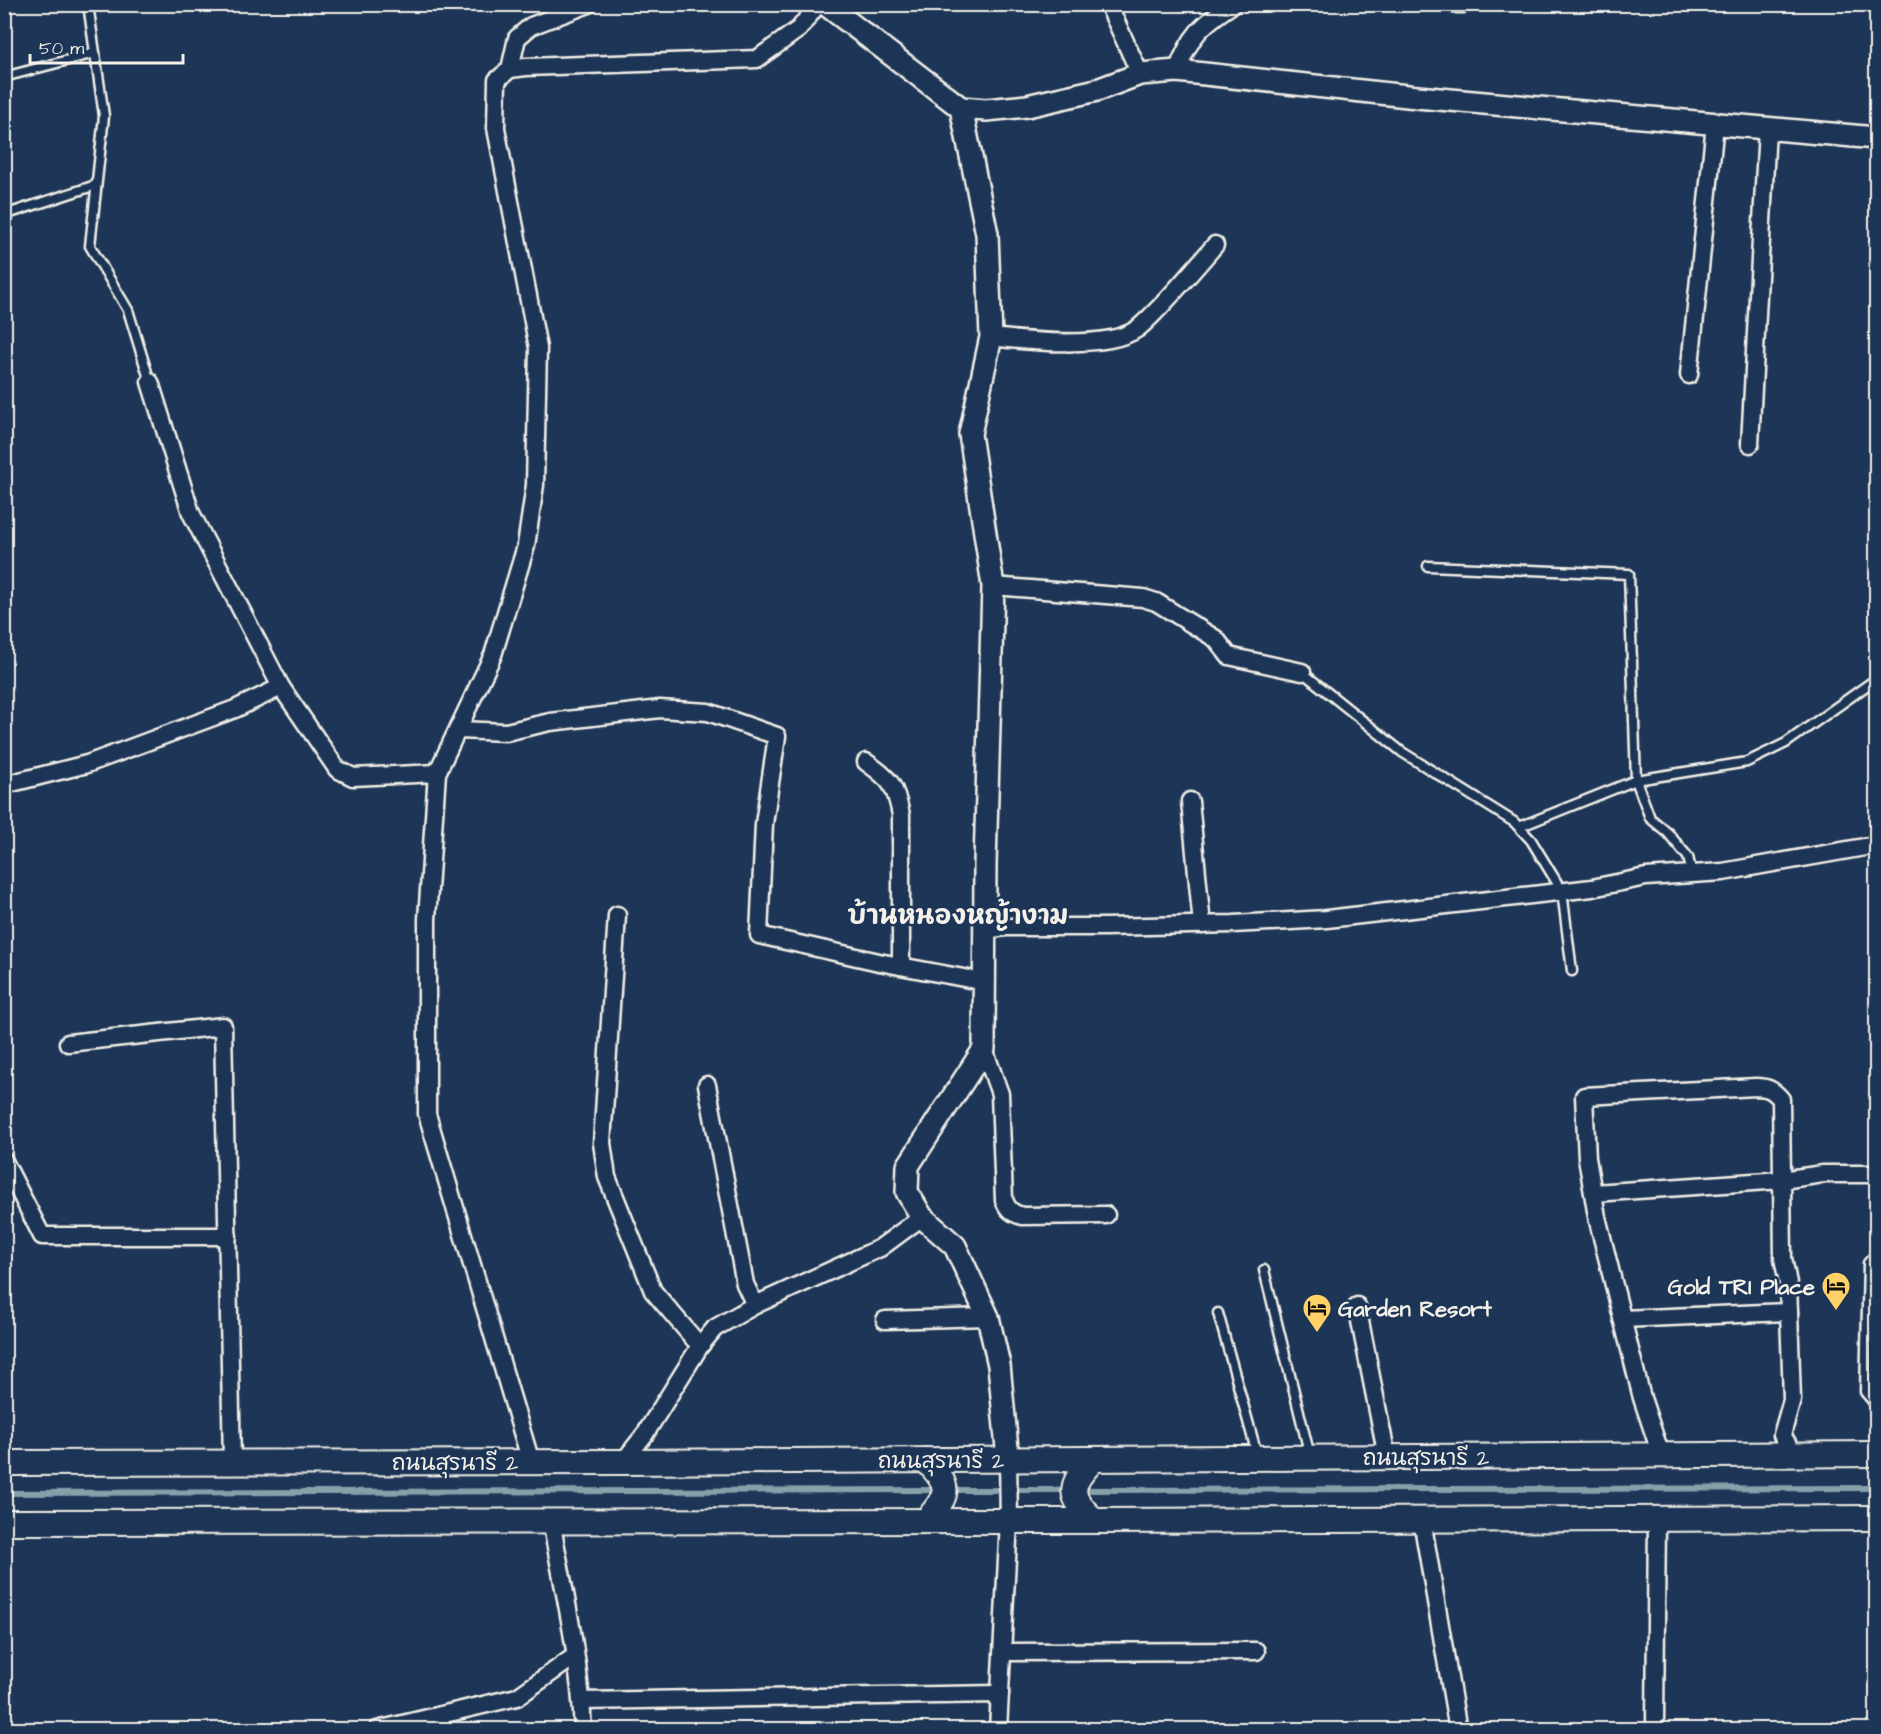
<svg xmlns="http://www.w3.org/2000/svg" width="1881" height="1734" viewBox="0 0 1881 1734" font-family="'Architects Daughter','Playpen Sans Thai',sans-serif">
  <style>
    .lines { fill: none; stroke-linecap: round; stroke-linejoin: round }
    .stream { stroke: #87a1ab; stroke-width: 6 }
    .service-casing { stroke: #f4f1e8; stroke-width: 13 }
    .minor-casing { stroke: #f4f1e8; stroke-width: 21 }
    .tertiary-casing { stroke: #f4f1e8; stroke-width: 26 }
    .secondary-casing { stroke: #f4f1e8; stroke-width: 28 }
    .service { stroke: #1d3557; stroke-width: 8 }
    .minor { stroke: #1d3557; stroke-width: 16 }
    .tertiary { stroke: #1d3557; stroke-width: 21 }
    .secondary { stroke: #1d3557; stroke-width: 24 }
    .labels { text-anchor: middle; stroke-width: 5; stroke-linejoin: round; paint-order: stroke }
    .poi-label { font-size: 22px; font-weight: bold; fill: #f4f1e8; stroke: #1d3557; text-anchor: end }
    .street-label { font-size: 22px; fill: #f4f1e8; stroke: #1d3557 }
    .quarter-label { font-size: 26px; font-weight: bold; fill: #f4f1e8; stroke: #1d3557 }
  </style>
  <rect width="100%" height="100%" fill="#1d3557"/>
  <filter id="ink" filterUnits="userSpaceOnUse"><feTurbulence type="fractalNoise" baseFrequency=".0167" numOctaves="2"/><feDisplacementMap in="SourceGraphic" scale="12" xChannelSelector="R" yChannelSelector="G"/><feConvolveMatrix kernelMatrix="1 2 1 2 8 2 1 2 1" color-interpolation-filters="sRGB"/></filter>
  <g filter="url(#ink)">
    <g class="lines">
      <g class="stream">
        <path d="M950,1490H1069"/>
        <path d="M1079,1490L1876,1488"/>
        <path d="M4,1493L940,1490"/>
      </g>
      <g class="service-casing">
        <g id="service">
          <path d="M88,4L104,116L90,246L128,310L150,382"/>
          <path d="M4,77L95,53"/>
          <path d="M4,215L96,185"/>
          <path d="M1428,566L1629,574L1636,780L1650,818L1668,833L1688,857L1692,874"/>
          <path d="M1302,672L1402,752L1514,822L1531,840L1562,891L1572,971"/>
          <path d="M1519,827L1636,780L1747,762L1786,743L1876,679"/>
          <path d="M1876,1254L1868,1263L1865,1392L1876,1405"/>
          <path d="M1264,1270L1310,1456"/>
          <path d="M1218,1313L1257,1454"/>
        </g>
      </g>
      <g class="minor-casing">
        <g id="minor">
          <path d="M1108,4L1140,74"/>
          <path d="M1456,4H1463"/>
          <path d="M510,69L517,38L531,26L589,4"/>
          <path d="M1177,71C1190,36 1201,25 1233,4"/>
          <path d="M991,337C1026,341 1107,350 1137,329C1145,323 1153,314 1160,307C1179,287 1197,266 1215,245"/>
          <path d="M1689,375L1715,124"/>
          <path d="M150,382L191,513L281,687L337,769L353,777L437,773"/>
          <path d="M1750,444L1767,129"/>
          <path d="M993,586L1143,598L1156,602L1216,639L1229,656L1302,672"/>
          <path d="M458,730L506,732L550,722L660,709L708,712L777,736L764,824L759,935L879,962L985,982"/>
          <path d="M866,762C891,780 895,784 901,815V966"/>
          <path d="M4,785L87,764L235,709L281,687"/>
          <path d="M1190,801L1202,925"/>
          <path d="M617,915L602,1143L607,1177L653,1291L700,1346"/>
          <path d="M985,930L1005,927H1105L1233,924L1327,919L1592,888L1646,877L1723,872L1876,845"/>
          <path d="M68,1043L223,1026L232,1462"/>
          <path d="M984,1049L1000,1094L1004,1200C1008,1210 1012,1213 1022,1216L1106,1215"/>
          <path d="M707,1085L745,1284L755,1305"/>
          <path d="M4,1161L42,1236H228"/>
          <path d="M1594,1193L1782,1180L1823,1174H1876"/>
          <path d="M1357,1306L1387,1457"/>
          <path d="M1622,1319L1789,1312"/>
          <path d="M885,1320L988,1317"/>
          <path d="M1661,1455L1642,1398L1597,1217L1587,1158L1584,1096L1756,1087C1768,1087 1773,1090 1781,1099L1783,1258L1788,1283L1792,1400L1782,1435L1795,1455"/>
          <path d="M531,1462L427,1114V919L437,773L493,655L526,546L535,485L538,348L496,128L497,80L510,69L526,67L757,59L799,29L818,4"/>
          <path d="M623,1462L645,1434L700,1346L715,1328L755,1305L880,1248L922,1217"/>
          <path d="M1422,1520L1458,1730"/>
          <path d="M551,1521C564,1590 580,1659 583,1730"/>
          <path d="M1004,1652L1256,1651"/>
          <path d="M582,1701L1000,1694"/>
          <path d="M377,1730L517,1697L575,1656"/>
          <path d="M998,1730L1009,1521L1008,1459"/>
          <path d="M1656,1730L1655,1723L1657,1519"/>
        </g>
      </g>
      <g class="tertiary-casing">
        <g id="tertiary">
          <path d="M825,4L961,108L986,110L1027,106L1097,90L1140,74L1177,71L1417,97L1876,138"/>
          <path d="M961,108L987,234L991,337L970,434L993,586L985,865L984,1049L908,1166L907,1192L922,1217L955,1246L988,1317L999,1365L1008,1459"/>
        </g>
      </g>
      <g class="secondary-casing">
        <g id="secondary">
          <path d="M1094,1459C1068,1486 1067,1495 1095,1521"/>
          <path d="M926,1460C951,1487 950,1493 927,1520"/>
          <path d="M4,1463L623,1462L1876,1454"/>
          <path d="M4,1522L1095,1521L1876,1518"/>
        </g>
      </g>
      <use href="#service" class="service"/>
      <use href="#minor" class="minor"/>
      <use href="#tertiary" class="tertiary"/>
      <use href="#secondary" class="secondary"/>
    </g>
  </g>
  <defs>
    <g id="hotel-pin" transform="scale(1.5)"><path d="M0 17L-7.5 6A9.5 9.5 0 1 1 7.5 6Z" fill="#ffd166" stroke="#1d3557"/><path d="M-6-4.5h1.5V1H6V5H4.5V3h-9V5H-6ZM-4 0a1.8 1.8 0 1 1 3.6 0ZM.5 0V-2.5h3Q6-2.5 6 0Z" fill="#111"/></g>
  </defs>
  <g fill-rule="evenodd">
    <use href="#hotel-pin" x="1836" y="1286"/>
    <use href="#hotel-pin" x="1317" y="1308"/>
  </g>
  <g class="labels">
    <g class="poi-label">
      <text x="1815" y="1294">Gold TRI Place</text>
      <text x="1338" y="1316" text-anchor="start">Garden Resort</text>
    </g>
    <g class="street-label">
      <text x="1426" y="1465">ถนนสุรนารี 2</text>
      <text x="941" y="1468">ถนนสุรนารี 2</text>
      <text x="455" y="1470">ถนนสุรนารี 2</text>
    </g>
    <g class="quarter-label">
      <text x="958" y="924">บ้านหนองหญ้างาม</text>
    </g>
  </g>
  <rect width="1881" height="1734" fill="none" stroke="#1d3557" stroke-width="24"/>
  <rect x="12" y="12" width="1857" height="1710" fill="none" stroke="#f4f1e8" stroke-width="2" filter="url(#ink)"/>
  <path d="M30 54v9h153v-9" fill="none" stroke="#f4f1e8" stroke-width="3"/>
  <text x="39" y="54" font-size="18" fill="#f4f1e8" stroke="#1d3557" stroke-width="4.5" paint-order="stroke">50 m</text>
</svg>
